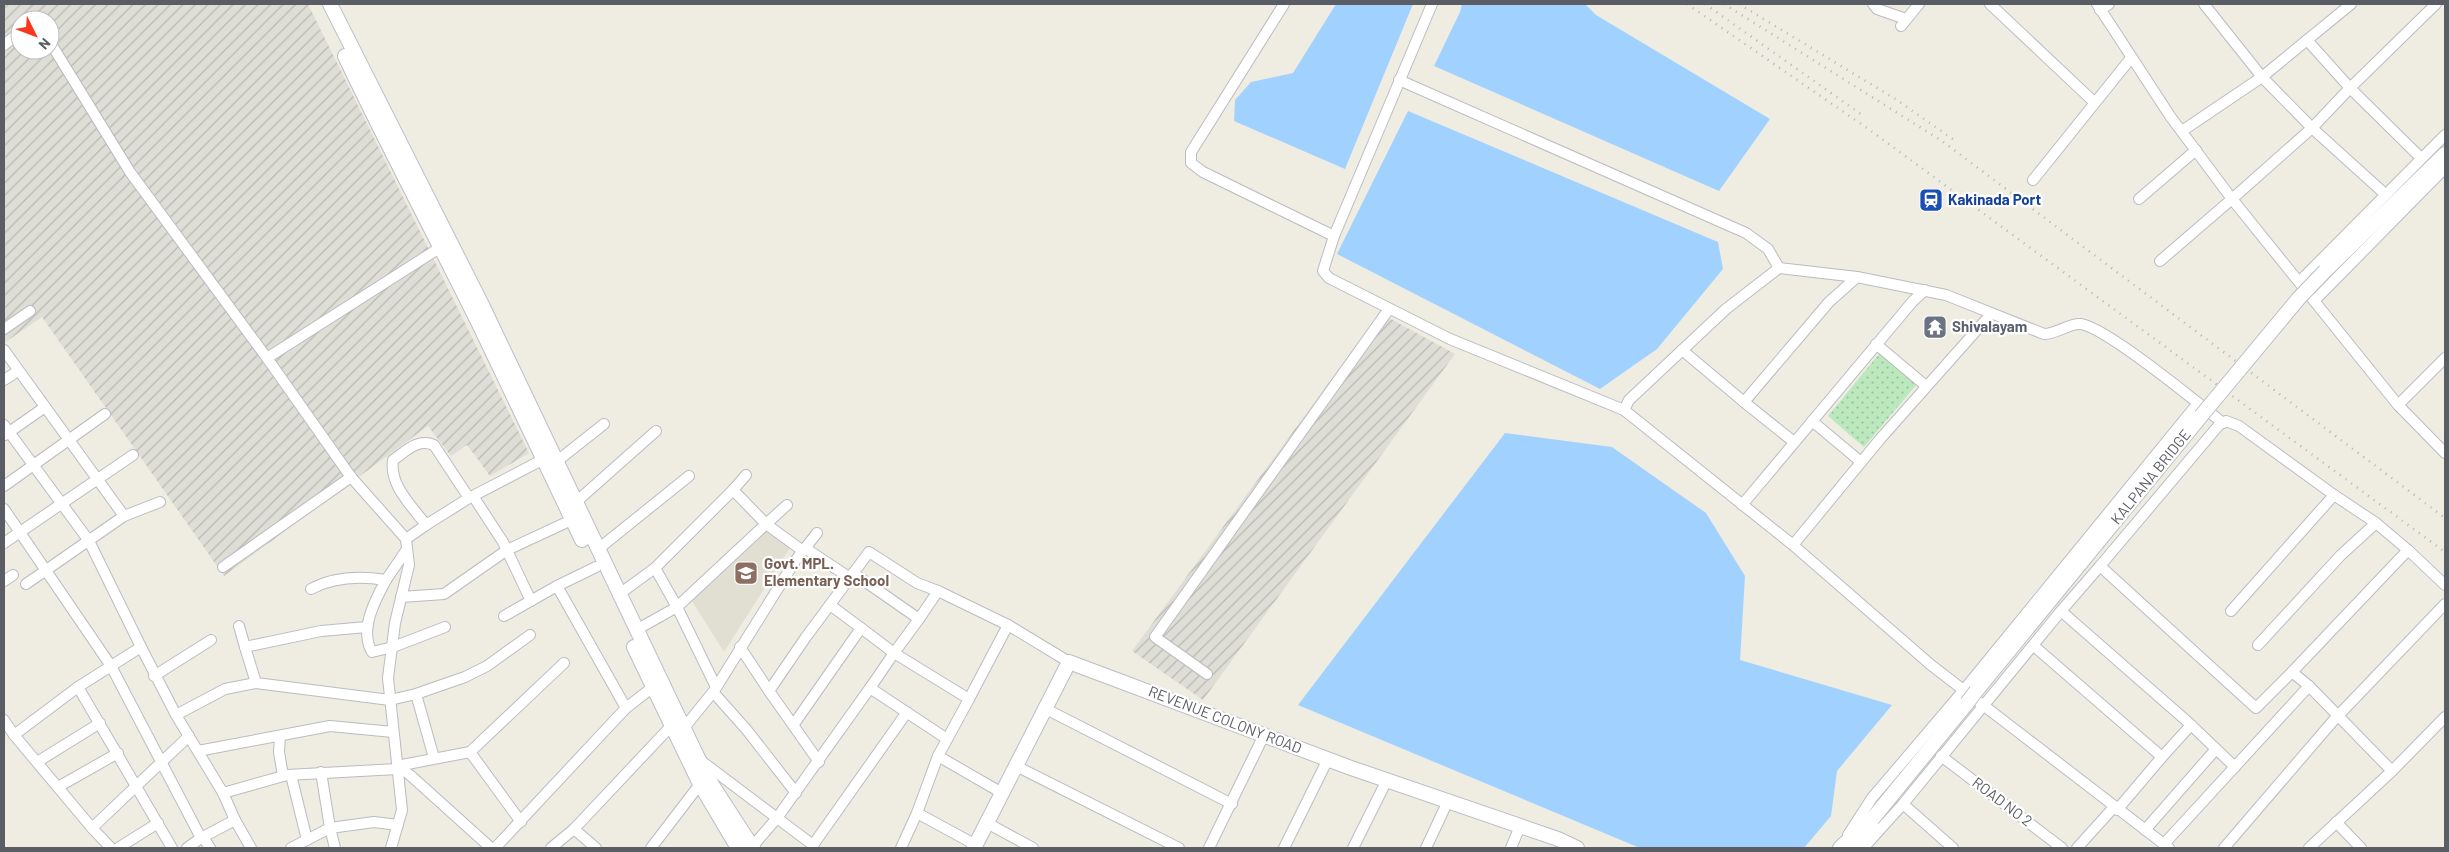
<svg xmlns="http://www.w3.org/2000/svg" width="2449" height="852" viewBox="0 0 2449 852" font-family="Barlow,sans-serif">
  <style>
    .industrial { fill: url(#industrial-furrows); fill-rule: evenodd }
    .education { fill: #e1ded2 }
    .park { fill: url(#park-dots) }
    .water { fill: #a1d2ff }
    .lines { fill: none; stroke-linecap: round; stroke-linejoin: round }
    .street-casing { stroke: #babcc2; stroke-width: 12 }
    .secondary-casing { stroke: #babec5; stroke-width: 16 }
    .street { stroke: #fff; stroke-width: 10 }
    .secondary { stroke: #fff; stroke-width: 14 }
    .rail { stroke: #b4b5b5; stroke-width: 2.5; stroke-dasharray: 1 6; stroke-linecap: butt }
    .secondary-bridge-casing { stroke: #babec5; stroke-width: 16; stroke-linecap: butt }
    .secondary-bridge { stroke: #fff; stroke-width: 14 }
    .labels { text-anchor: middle; stroke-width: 4.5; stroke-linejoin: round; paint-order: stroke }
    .transit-label { font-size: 15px; font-weight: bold; fill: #164399; stroke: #fff; text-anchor: start }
    .worship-label { font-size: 15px; font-weight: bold; fill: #5b616d; stroke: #fff; text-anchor: start }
    .street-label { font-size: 15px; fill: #5a5e64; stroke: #fff }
    .education-label { font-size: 15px; font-weight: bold; fill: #785e54; stroke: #fff; text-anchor: start }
  </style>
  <defs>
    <pattern id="industrial-furrows" width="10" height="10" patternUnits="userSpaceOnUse" patternTransform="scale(1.25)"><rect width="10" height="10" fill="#dfded6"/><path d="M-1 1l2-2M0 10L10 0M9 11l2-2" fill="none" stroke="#b8b7b1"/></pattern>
    <pattern id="park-dots" width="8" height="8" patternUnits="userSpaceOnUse" patternTransform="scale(1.25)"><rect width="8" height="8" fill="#bbe9bd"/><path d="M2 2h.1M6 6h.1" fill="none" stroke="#9bc09d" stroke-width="1.8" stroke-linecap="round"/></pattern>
  </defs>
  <rect width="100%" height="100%" fill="#efece2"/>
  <g class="industrial">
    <path d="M4,4H308L529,453L490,476L467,445L451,456L428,426L224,576L42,317L4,343ZM20,20H50V50H20Z"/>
    <path d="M1380,313L1455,354L1203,700L1132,651Z"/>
  </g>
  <path class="education" d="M767,527L790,548L724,652L690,598Z"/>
  <path class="park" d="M1879,354L1917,384L1864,447L1828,416Z"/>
  <g class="water">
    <path d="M1336,4H1413L1345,169L1234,121L1235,100L1251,82L1293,73Z"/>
    <path d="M1462,4H1585L1596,15L1770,119L1719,191L1434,66L1460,12Z"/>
    <path d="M1408,111L1718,242L1723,269L1657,349L1600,389L1337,254Z"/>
    <path d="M1505,433L1612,447L1706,513L1745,576L1740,660L1892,705L1837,771L1831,816L1804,848H1640L1298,705Z"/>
  </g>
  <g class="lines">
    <g class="street-casing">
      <g id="street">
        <path d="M1284,4L1198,141L1191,152V163L1203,172L1334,236"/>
        <path d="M1432,4L1334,236L1323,271L1329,278L1450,339L1624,410"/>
        <path d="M1873,4L1877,9L1906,19"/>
        <path d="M1990,4L2094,102"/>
        <path d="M2097,4L2170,116L2232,199L2160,261"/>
        <path d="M2351,4L2262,77L2312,128L2385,194"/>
        <path d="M2100,10L2109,4"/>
        <path d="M1901,26L1919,4"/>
        <path d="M2307,40L2350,88L2421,158"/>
        <path d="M50,42L130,172L267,358L351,477L406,539"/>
        <path d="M4,45L20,32"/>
        <path d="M1399,80L1746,233L1768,249L1779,268"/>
        <path d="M2182,131L2262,77L2204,4"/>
        <path d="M2033,180L2131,58"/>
        <path d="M2139,199L2196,150"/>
        <path d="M2300,281L2445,135"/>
        <path d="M2315,300L2445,168"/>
        <path d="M4,329L30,311"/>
        <path d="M1876,344L1926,386"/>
        <path d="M4,350L124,516"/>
        <path d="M1682,350L1744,402L1829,302L1857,277"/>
        <path d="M267,358L441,247"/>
        <path d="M2445,358L2398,405L2445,453"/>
        <path d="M4,380L18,371"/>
        <path d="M1744,402L1794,442"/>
        <path d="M2398,405L2232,199L2312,128L2350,88L2436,4"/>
        <path d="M1812,421L1861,462"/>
        <path d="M4,425L89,541L141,647"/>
        <path d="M5,435L45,407"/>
        <path d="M556,462L604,424"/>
        <path d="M4,486L105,414"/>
        <path d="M733,490L746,475"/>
        <path d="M473,496L503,542L531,601"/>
        <path d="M469,498L426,525C412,506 389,485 393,460C406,451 418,438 434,445L469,498L542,460"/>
        <path d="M576,502L656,431"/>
        <path d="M1742,505L1913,301L1925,290"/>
        <path d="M4,509L111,666L201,838L187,848"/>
        <path d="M4,543L133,455"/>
        <path d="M1793,545L1881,438L1991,314"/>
        <path d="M805,548L850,578"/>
        <path d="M597,550L689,476"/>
        <path d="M2100,566L2219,425L2226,421L2239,426L2334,495"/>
        <path d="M223,567L351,477"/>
        <path d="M853,573L919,619L894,653L969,699L938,756L1002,793"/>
        <path d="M386,580C375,600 359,630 372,652L393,647L445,627"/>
        <path d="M4,581L13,575"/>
        <path d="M26,584L124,516L160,502"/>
        <path d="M557,586L626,708"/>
        <path d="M311,589C333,577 361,576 386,580L407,549"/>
        <path d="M618,595L655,568"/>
        <path d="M401,597L444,594L507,550L578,517"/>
        <path d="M2061,611L2100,566L2256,708L2292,672"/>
        <path d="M2231,611L2334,495L2376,523"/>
        <path d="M504,616L557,586L596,567"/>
        <path d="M919,619L938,591L1008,625L1069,662"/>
        <path d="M239,626L245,647L321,631L367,627"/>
        <path d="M861,628L894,653L870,688"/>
        <path d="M636,630L677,607L655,568L733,490L766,524L787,505"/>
        <path d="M2258,645L2341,555L2376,523L2408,550"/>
        <path d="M2034,646L2162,757L2191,725"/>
        <path d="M245,647L256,683L390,700L416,694L434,758"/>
        <path d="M740,647L769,691"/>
        <path d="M1207,674L1155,637L1389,309"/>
        <path d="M154,676L211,640"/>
        <path d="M256,683L225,689L176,715L223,793L287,775L397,769"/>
        <path d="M2309,686L2292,672L2408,550L2445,585"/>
        <path d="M78,687L172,848"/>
        <path d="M716,687L677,607L766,524L803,551"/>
        <path d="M714,691L795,561L817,533"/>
        <path d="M416,694L465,677L487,666L530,635"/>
        <path d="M969,699L1008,625"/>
        <path d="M1046,709L1232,804"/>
        <path d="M907,712L813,845L777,818L870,688L947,739"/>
        <path d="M176,715L141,647L78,687L14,735L92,828L189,736"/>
        <path d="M4,720L14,735"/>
        <path d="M794,724L861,628L830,605"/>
        <path d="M684,728L713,692L746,729L796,793"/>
        <path d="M280,737L279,752L283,776"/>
        <path d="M198,751L330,726L393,732"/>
        <path d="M470,752L564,663"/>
        <path d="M938,756L917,813L976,845"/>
        <path d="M1941,756L2062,848"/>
        <path d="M700,760L777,818L752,847"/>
        <path d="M37,762L100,723"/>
        <path d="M819,762L769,691L806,637L869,552L917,583L938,591"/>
        <path d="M397,766L470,752L521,822"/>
        <path d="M397,766L410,775L491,848"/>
        <path d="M1016,766L1179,848"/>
        <path d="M321,772L330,828L374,822L398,825"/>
        <path d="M291,775L307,840"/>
        <path d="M58,787L118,753"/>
        <path d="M1903,804L2061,611L2189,723L2235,767"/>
        <path d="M2117,810L2162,757"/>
        <path d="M235,820L251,848"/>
        <path d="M2336,822L2361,848"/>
        <path d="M987,823L1033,848"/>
        <path d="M92,828L111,848"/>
        <path d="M574,829L596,848"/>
        <path d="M2145,830L2216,749"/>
        <path d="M1848,835L1872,798L1963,691L2198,403"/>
        <path d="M203,837L210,848"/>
        <path d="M201,838L235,820L223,793"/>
        <path d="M2164,844L2309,686L2392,771L2445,717"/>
        <path d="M1866,845L1903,804L1953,848"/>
        <path d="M118,848L158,823"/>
        <path d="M291,848L330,828L335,848"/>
        <path d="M391,848L402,810L388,678L395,623L409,565L406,539L426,525"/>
        <path d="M495,848L626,708L653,687"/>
        <path d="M551,848L574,829L672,725"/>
        <path d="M651,848L700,784L705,781"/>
        <path d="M901,848L917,813"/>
        <path d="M1209,848L1264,735"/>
        <path d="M1284,848L1328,759"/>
        <path d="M1353,848L1387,780"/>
        <path d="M1426,848L1448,801"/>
        <path d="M1511,848L1520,826"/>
        <path d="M2077,848L2114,807"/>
        <path d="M2169,848L1931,665L1793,545L1624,410L1629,400L1726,309L1779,268L1857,277L1946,295L2044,334C2057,334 2069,323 2081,324C2107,328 2198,403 2223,423"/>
        <path d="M2224,848L2333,721L2445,604"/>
        <path d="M2309,848L2392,771"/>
      </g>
    </g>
    <g class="secondary-casing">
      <g id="secondary">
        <path d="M330,4L482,305L707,777L753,848"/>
        <path d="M345,56C388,147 435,235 479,324C514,396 547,468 582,540"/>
        <path d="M2325,271L2445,154"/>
        <path d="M634,647L700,784L738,848"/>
        <path d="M1976,691L2201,416"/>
        <path d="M974,848L1069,662L1351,768L1558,839L1577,848"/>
        <path d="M1840,848L1874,817L1967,703"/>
        <path d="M1855,848L1869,832L1871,824"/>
      </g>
    </g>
    <use href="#street" class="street"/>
    <use href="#secondary" class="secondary"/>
    <g class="rail">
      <path d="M1687,4L1867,128L2445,552"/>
      <path d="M1705,4L1865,117"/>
      <path d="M1724,4L1942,141L2445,518"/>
      <path d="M1739,4L1897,100L1954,140"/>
    </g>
    <g class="secondary-bridge-casing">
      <g id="secondary-bridge">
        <path d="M2201,416L2299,298L2325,271"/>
        <path d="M1967,703L1976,691"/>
      </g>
    </g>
    <use href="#secondary-bridge" class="secondary-bridge"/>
  </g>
  <defs>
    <g id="station-square" transform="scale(1.25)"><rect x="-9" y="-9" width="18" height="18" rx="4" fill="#1a4fb4" stroke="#fff"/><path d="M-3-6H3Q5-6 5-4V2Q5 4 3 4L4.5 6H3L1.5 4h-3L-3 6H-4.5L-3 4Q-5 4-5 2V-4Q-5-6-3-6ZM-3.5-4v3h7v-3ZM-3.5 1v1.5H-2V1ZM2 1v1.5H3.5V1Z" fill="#fff"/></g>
    <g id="temple-square" transform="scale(1.25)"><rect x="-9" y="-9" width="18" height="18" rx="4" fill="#6b7280" stroke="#fff"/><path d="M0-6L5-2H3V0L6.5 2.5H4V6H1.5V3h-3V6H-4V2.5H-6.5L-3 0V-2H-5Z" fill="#fff"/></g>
    <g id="school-square" transform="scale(1.25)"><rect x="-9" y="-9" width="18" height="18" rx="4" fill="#8d6e63" stroke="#fff"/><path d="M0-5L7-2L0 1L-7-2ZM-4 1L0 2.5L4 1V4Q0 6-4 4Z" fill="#fff"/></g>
  </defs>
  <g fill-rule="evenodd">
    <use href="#station-square" x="1931" y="200"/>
    <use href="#temple-square" x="1935" y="327"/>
    <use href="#school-square" x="746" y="573"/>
  </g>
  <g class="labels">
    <g class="transit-label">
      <text x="1948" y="205">Kakinada Port</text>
    </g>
    <g class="worship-label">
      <text x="1952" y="332">Shivalayam</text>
    </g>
    <g class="street-label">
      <text transform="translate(2151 477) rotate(-51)" y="5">KALPANA BRIDGE</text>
      <text transform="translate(1225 720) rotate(21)" y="5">REVENUE COLONY ROAD</text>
      <text transform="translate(2002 802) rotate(37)" y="5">ROAD NO 2</text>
    </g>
    <g class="education-label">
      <text x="764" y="569">Govt. MPL.<tspan x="764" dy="17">Elementary School</tspan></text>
    </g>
  </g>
  <rect width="2449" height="852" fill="none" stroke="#5a5e64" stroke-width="10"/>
  <g transform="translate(35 35) rotate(132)"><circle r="24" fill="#ffffff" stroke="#bdbfc1"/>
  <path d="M0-4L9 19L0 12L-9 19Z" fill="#f9371d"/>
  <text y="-8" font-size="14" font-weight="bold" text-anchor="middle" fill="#5a5e64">N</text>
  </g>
</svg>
